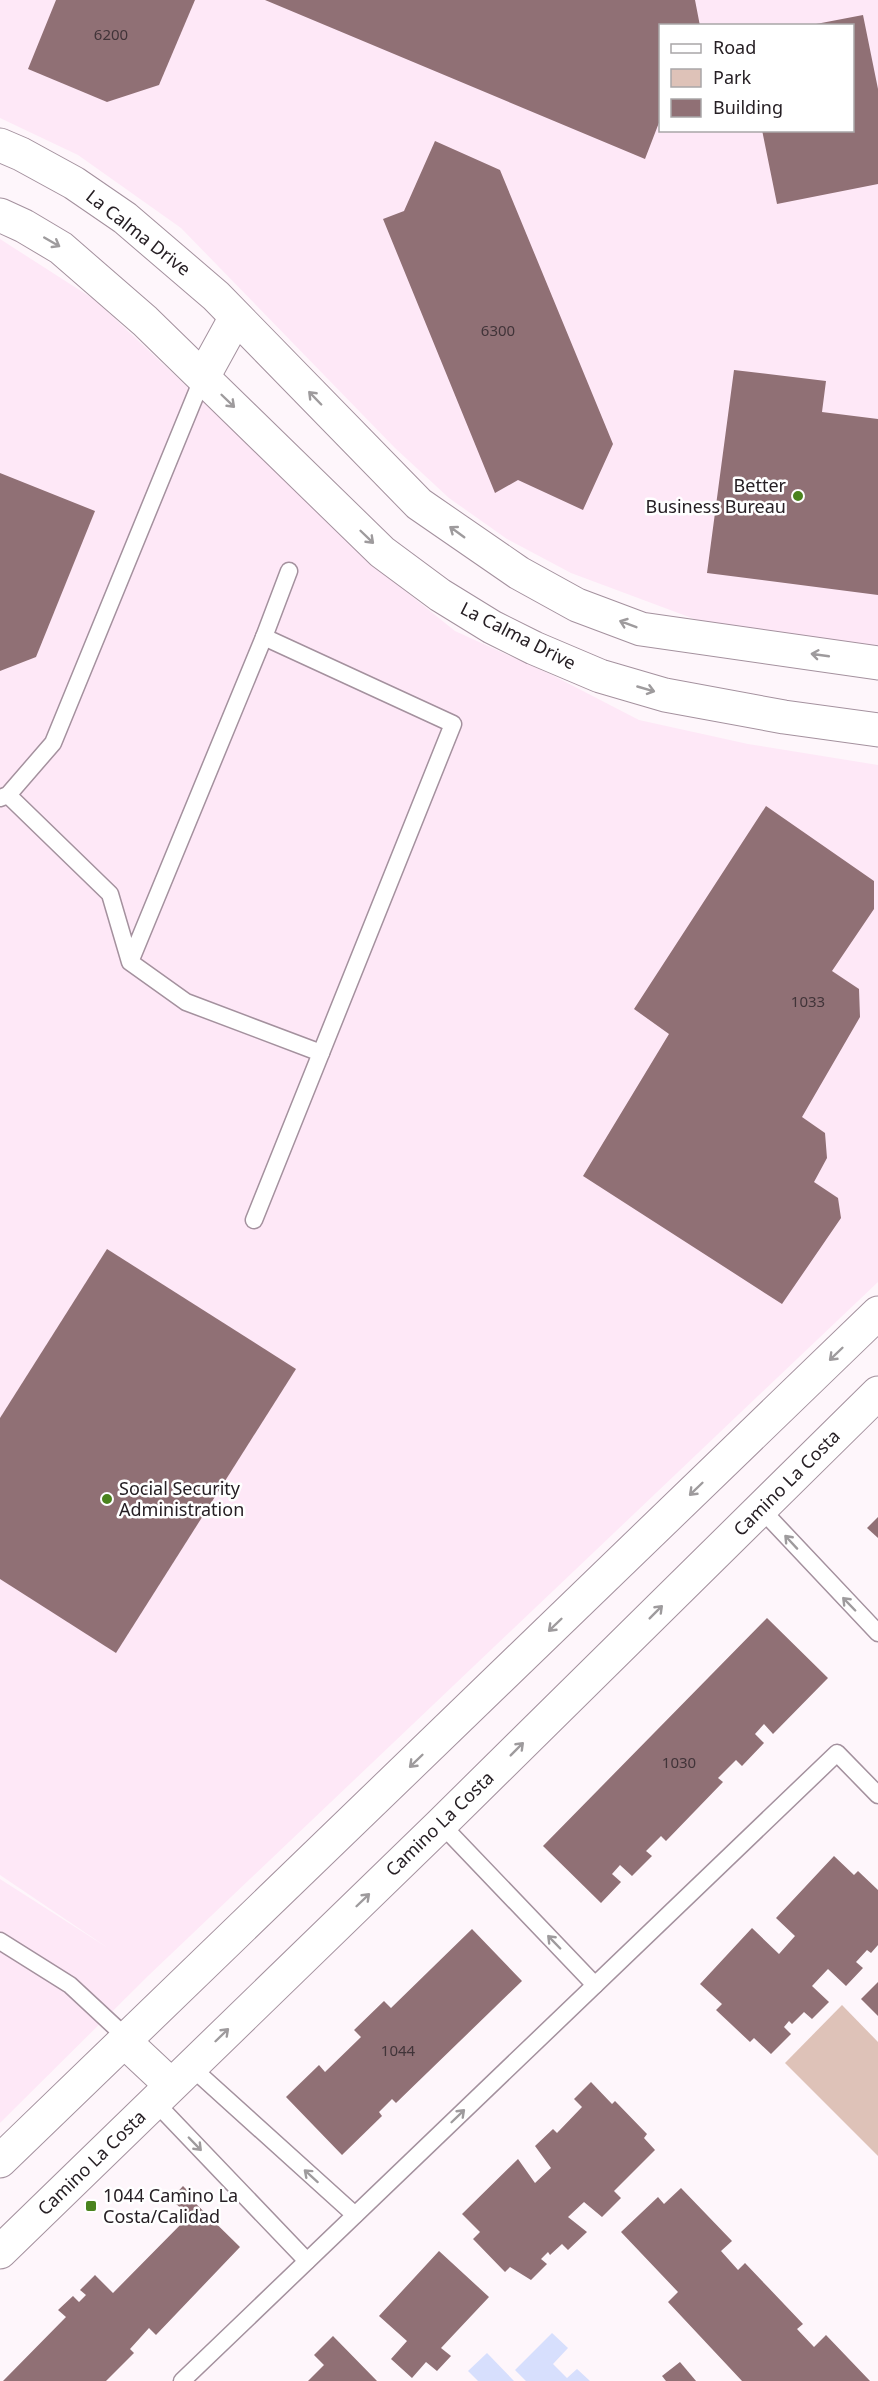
<svg xmlns="http://www.w3.org/2000/svg" width="878" height="2381" viewBox="0 0 878 2381" font-family="'Noto Sans',sans-serif">
  <style>
    .built { fill: #fee8f7; fill-rule: evenodd }
    .green { fill: #dec2b8 }
    .water { fill: #d7dffd }
    .building { fill: #907075 }
    .lines { fill: none; stroke-linecap: round; stroke-linejoin: round }
    .lane-casing { stroke: #a4919e; stroke-width: 19 }
    .street-casing { stroke: #a4919e; stroke-width: 35 }
    .secondary-casing { stroke: #a4919e; stroke-width: 35 }
    .lane { stroke: #fff; stroke-width: 16 }
    .street { stroke: #fff; stroke-width: 33 }
    .secondary { stroke: #fff; stroke-width: 33 }
    .oneway { stroke: #9e9b9d }
    .poi-dot { fill: #4a831e; stroke: #fff; stroke-width: 2 }
    .labels { text-anchor: middle; stroke-width: 5; stroke-linejoin: round; paint-order: stroke }
    .number-label { font-size: 15px; fill: #413439 }
    .street-label { font-size: 18px; fill: #272025; stroke: #fff }
    .poi-label { font-size: 18px; fill: #272025; stroke: #fff; text-anchor: start }
  </style>
  <rect width="100%" height="100%" fill="#fef6fb"/>
  <g class="built">
    <path d="M0,0H878V647L697,620L571,573L507,539L449,498L395,448L181,228L78,155L0,118ZM660,26H852V130H660Z"/>
    <path d="M0,239L95,300L399,586L455,631L550,674L639,720L748,744L878,765V1282L149,1975L0,2123V1879L108,1948L0,1875Z"/>
  </g>
  <path class="green" d="M842,2005L878,2042V2156L785,2063Z"/>
  <g class="water">
    <path d="M552,2333L568,2348L553,2364L567,2378L577,2369L590,2381H526L515,2370Z"/>
    <path d="M487,2353L514,2381H478L468,2371Z"/>
  </g>
  <g class="building">
    <path d="M56,0H195L159,85L107,102L28,69Z"/>
    <path d="M265,0H695L700,26H660V120L645,159Z"/>
    <path d="M863,15L878,89V184L777,204L762,130H852V26L816,24Z"/>
    <path d="M435,141L500,170L613,444L583,510L518,480L495,493L383,219L404,211Z"/>
    <path d="M734,370L826,381L822,412L878,419V595L707,573Z"/>
    <path d="M0,473L95,511L36,657L0,671Z"/>
    <path d="M766,806L874,881V909L832,971L859,989L860,1017L802,1117L825,1133L827,1158L814,1182L838,1198L841,1218L782,1304L583,1176L669,1034L634,1009Z"/>
    <path d="M107,1249L296,1369L116,1653L0,1579V1418Z"/>
    <path d="M878,1517V1538L867,1528Z"/>
    <path d="M767,1618L828,1678L773,1734L764,1724L755,1734L764,1743L742,1766L736,1760L718,1778L723,1782L666,1841L661,1836L646,1851L652,1856L632,1876L620,1865L612,1874L621,1882L601,1903L543,1846Z"/>
    <path d="M834,1856L854,1875L858,1871L878,1890V1945L871,1953L867,1950L856,1962L863,1968L846,1986L828,1969L812,1986L829,2002L812,2019L804,2012L792,2024L789,2021L784,2027L791,2034L771,2054L754,2038L750,2042L716,2010L722,2004L700,1984L752,1928L779,1954L795,1936L776,1918Z"/>
    <path d="M472,1929L522,1981L396,2103L392,2099L379,2112L382,2116L342,2155L286,2097L319,2065L325,2072L361,2037L354,2030L384,2001L391,2008Z"/>
    <path d="M878,1982V2016L861,1999Z"/>
    <path d="M591,2082L612,2104L615,2101L647,2134L644,2138L655,2150L614,2191L621,2198L602,2217L584,2202L568,2217L587,2232L568,2250L562,2244L550,2255L548,2252L541,2259L547,2264L531,2280L510,2267L505,2272L473,2239L480,2232L462,2214L518,2159L535,2183L551,2168L535,2146L553,2129L557,2133L582,2107L574,2099Z"/>
    <path d="M183,2186L192,2195L189,2197L240,2247L156,2335L149,2328L130,2349L134,2353L106,2381H3L66,2317L58,2310L73,2296L79,2302L86,2295L80,2290L95,2275L113,2293L189,2216L171,2199Z"/>
    <path d="M681,2188L732,2241L721,2251L738,2270L745,2263L803,2324L797,2329L814,2347L826,2335L870,2381H742L668,2302L678,2292L621,2232L658,2197L664,2204Z"/>
    <path d="M439,2251L489,2297L441,2348L451,2356L437,2371L426,2362L412,2378L391,2359L407,2341L379,2316Z"/>
    <path d="M333,2336L377,2381H308L324,2365L314,2355Z"/>
    <path d="M680,2362L696,2381H666L662,2376Z"/>
  </g>
  <g class="lines">
    <g class="lane-casing">
      <g id="lane">
        <path d="M264,637L289,571"/>
        <path d="M8,795L110,894L130,962L186,1002L321,1053L453,724L264,637L130,962"/>
        <path d="M0,798L8,795L53,743L203,377"/>
        <path d="M254,1220L321,1053"/>
        <path d="M761,1509L878,1633"/>
        <path d="M441,1824L595,1985"/>
        <path d="M0,1941L70,1985L127,2038"/>
        <path d="M190,2066L355,2215"/>
        <path d="M154,2101L307,2261"/>
        <path d="M182,2381L837,1753L878,1795"/>
      </g>
    </g>
    <g class="street-casing">
      <g id="street">
        <path d="M0,145L21,154L74,183L125,218L216,296L419,504L519,573L577,605L641,629L878,663"/>
        <path d="M0,215L24,226L61,248L145,321L382,552L440,595L492,627L534,648L600,676L665,695L784,717L878,730"/>
        <path d="M203,377L236,317"/>
      </g>
    </g>
    <g class="secondary-casing">
      <g id="secondary">
        <path d="M124,2041L171,2085"/>
        <path d="M0,2161L878,1313"/>
        <path d="M0,2252L441,1824L878,1393"/>
      </g>
    </g>
    <use href="#lane" class="lane"/>
    <use href="#street" class="street"/>
    <use href="#secondary" class="secondary"/>
  </g>
  <defs><path id="oneway-shaft" d="M-6 0H5M1.5-3L5.5 0L1.5 3" fill="none" stroke-width="1.6" stroke-linecap="round" stroke-linejoin="round" transform="scale(1.5)"/></defs>
  <g class="oneway">
    <use href="#oneway-shaft" transform="translate(52 242) rotate(30)"/>
    <use href="#oneway-shaft" transform="translate(315 398) rotate(-134)"/>
    <use href="#oneway-shaft" transform="translate(228 401) rotate(44)"/>
    <use href="#oneway-shaft" transform="translate(457 532) rotate(-144)"/>
    <use href="#oneway-shaft" transform="translate(367 537) rotate(44)"/>
    <use href="#oneway-shaft" transform="translate(628 624) rotate(-159)"/>
    <use href="#oneway-shaft" transform="translate(820 655) rotate(-172)"/>
    <use href="#oneway-shaft" transform="translate(646 689) rotate(16)"/>
    <use href="#oneway-shaft" transform="translate(836 1354) rotate(136)"/>
    <use href="#oneway-shaft" transform="translate(696 1489) rotate(136)"/>
    <use href="#oneway-shaft" transform="translate(791 1542) rotate(-133)"/>
    <use href="#oneway-shaft" transform="translate(849 1604) rotate(-134)"/>
    <use href="#oneway-shaft" transform="translate(656 1612) rotate(-45)"/>
    <use href="#oneway-shaft" transform="translate(555 1625) rotate(136)"/>
    <use href="#oneway-shaft" transform="translate(517 1749) rotate(-45)"/>
    <use href="#oneway-shaft" transform="translate(416 1761) rotate(136)"/>
    <use href="#oneway-shaft" transform="translate(363 1900) rotate(-44)"/>
    <use href="#oneway-shaft" transform="translate(554 1942) rotate(-134)"/>
    <use href="#oneway-shaft" transform="translate(222 2035) rotate(-44)"/>
    <use href="#oneway-shaft" transform="translate(458 2116) rotate(-44)"/>
    <use href="#oneway-shaft" transform="translate(195 2144) rotate(46)"/>
    <use href="#oneway-shaft" transform="translate(311 2176) rotate(-138)"/>
  </g>
  <g class="poi-dot">
    <circle cx="798" cy="496" r="6"/>
    <circle cx="107" cy="1499" r="6"/>
    <rect x="85" y="2200" width="12" height="12" rx="3"/>
  </g>
  <g class="labels">
    <g class="number-label">
      <text x="111" y="40">6200</text>
      <text x="498" y="336">6300</text>
      <text x="808" y="1007">1033</text>
      <text x="679" y="1768">1030</text>
      <text x="398" y="2056">1044</text>
    </g>
    <g class="street-label">
      <text transform="translate(138 233) rotate(38)" y="6">La Calma Drive</text>
      <text transform="translate(518 636) rotate(27)" y="6">La Calma Drive</text>
      <text transform="translate(787 1483) rotate(-45)" y="6">Camino La Costa</text>
      <text transform="translate(440 1824) rotate(-44)" y="6">Camino La Costa</text>
      <text transform="translate(92 2163) rotate(-44)" y="6">Camino La Costa</text>
    </g>
    <g class="poi-label">
      <text x="786" y="492" text-anchor="end">Better<tspan x="786" dy="21">Business Bureau</tspan></text>
      <text x="119" y="1495">Social Security<tspan x="119" dy="21">Administration</tspan></text>
      <text x="103" y="2202">1044 Camino La<tspan x="103" dy="21">Costa/Calidad</tspan></text>
    </g>
  </g>
  <rect x="659" y="24" width="195" height="108" fill="#ffffff" stroke="#a9a6a8" stroke-width="1.5"/>
  <rect x="671" y="44" width="30" height="9" fill="#ffffff" stroke="#a9a6a8" stroke-width="1.5"/>
  <text x="713" y="54" font-size="18" fill="#272025">Road</text>
  <rect x="671" y="69" width="30" height="18" fill="#dec2b8" stroke="#a9a6a8" stroke-width="1.5"/>
  <text x="713" y="84" font-size="18" fill="#272025">Park</text>
  <rect x="671" y="99" width="30" height="18" fill="#907075" stroke="#a9a6a8" stroke-width="1.5"/>
  <text x="713" y="114" font-size="18" fill="#272025">Building</text>
</svg>
